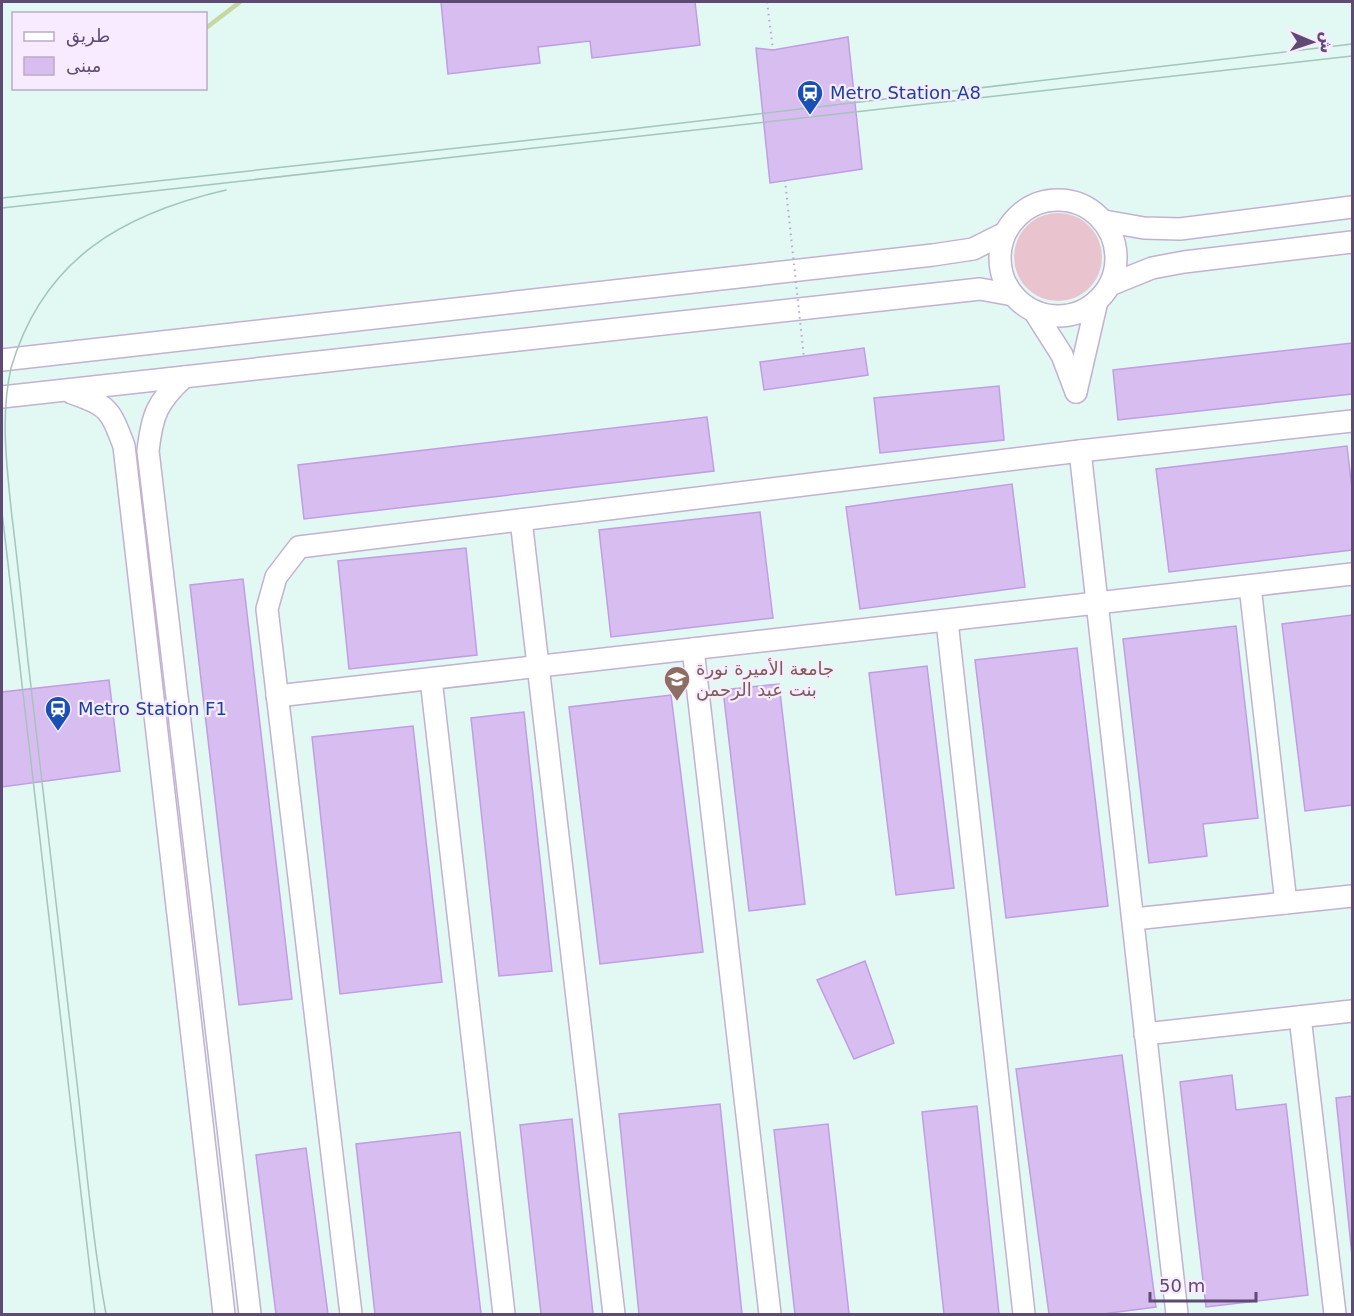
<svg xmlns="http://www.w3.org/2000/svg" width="1354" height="1316" viewBox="0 0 1354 1316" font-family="'DejaVu Sans','Noto Sans Arabic',sans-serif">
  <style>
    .education { fill: #e1f8f3; fill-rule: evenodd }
    .green { fill: #e9c3ce }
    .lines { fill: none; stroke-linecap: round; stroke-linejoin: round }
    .stream { stroke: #c7d7a0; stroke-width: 4.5 }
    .building { fill: #d8bdf1; stroke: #c19de3; stroke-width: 1.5 }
    .minor-casing { stroke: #c4b0d2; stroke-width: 24 }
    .path { stroke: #bca0d6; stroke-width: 2; stroke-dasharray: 1.5 4.5; stroke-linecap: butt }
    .minor { stroke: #fff; stroke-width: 21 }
    .tram { stroke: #a3c5ba; stroke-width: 1.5 }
    .path-bridge { stroke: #bca0d6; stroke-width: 2; stroke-dasharray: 1.5 4.5; stroke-linecap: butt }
    .labels { text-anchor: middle; stroke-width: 4.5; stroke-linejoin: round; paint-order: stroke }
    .transit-label { font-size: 18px; fill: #164399; stroke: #f9ebff; text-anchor: start }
    .education-label { font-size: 18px; fill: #785e54; stroke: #f9ebff; text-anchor: start }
  </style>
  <rect width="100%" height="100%" fill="#f6e5fc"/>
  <path class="education" d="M2,2H1352V1314H2ZM14,14H206V88H14Z"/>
  <circle class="green" cx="1058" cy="257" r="44"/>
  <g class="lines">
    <path class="stream" d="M206,28L240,2"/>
  </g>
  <g class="building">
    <path d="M441,2H695L700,45L592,58L590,41L538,47L540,63L448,74Z"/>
    <path d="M848,37L862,169L770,183L756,48L773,50Z"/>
    <path d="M1352,343V394L1118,420L1113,370Z"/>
    <path d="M864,348L868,375L764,390L760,362Z"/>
    <path d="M999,386L1004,440L880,453L874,398Z"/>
    <path d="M707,417L714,471L304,519L298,465Z"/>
    <path d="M1347,446L1352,489V550L1169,572L1156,469Z"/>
    <path d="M1012,484L1025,587L860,609L846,507Z"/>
    <path d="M760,512L773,618L611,637L599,530Z"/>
    <path d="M466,548L477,655L349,669L338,561Z"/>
    <path d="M243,579L292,999L239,1005L190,585Z"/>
    <path d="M1352,615V805L1305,811L1282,624Z"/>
    <path d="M1236,626L1258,818L1203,824L1207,856L1149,863L1123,639Z"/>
    <path d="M1077,648L1108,906L1006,918L975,660Z"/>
    <path d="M927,666L954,888L896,895L869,673Z"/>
    <path d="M109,680L120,771L2,787V692Z"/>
    <path d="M779,684L805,904L749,911L723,690Z"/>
    <path d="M671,695L703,952L600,964L569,707Z"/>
    <path d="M524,712L552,971L499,976L471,718Z"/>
    <path d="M413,726L442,982L340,994L312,737Z"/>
    <path d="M865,961L894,1043L854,1059L817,980Z"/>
    <path d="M1122,1055L1156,1307L1102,1314H1049L1016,1069Z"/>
    <path d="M1232,1075L1236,1110L1286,1104L1308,1295L1206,1307L1180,1082Z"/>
    <path d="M1352,1096V1256L1336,1098Z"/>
    <path d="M720,1104L742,1314H639L619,1114Z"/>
    <path d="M977,1106L999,1314H944L922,1112Z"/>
    <path d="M572,1119L593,1314H541L520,1125Z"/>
    <path d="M828,1124L849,1314H795L774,1130Z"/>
    <path d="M460,1132L481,1314H375L356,1144Z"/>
    <path d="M306,1148L328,1314H276L256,1155Z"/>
  </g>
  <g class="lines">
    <g class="minor-casing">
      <g id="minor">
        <circle cx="1058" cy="258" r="58"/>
        <path d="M1104,221L1144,228L1180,229L1352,207"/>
        <path d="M1110,285L1152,268L1184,262L1352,242"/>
        <path d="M1034,311L1062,355L1076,392"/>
        <path d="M2,360L933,255L973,249L1005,233"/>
        <path d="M184,377C157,402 152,415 148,451L250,1314"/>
        <path d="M1076,392L1097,301"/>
        <path d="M72,393C109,406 110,409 124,446L224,1314"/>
        <path d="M2,397L980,289L1013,295"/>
        <path d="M1080,451L1177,1314"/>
        <path d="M521,520L614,1314"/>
        <path d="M1250,586L1286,903"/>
        <path d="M947,621L1024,1314"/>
        <path d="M693,649L770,1314"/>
        <path d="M431,679L504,1314"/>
        <path d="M277,696L1352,574"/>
        <path d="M1134,919L1352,896"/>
        <path d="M1300,1017L1335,1314"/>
        <path d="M1145,1034L1352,1011"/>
        <path d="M351,1314L267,609L276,577L299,547L1080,451L1352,421"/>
      </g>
    </g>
    <path class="path" d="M767,2L773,50"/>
    <use href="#minor" class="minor"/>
    <g class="tram">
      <path d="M2,198L631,129L1352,44"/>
      <path d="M2,208L1352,56"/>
      <path d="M2,512L95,1314"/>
      <path d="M106,1314C91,1233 85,1148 75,1066C60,931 43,796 28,661C23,613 18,565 12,517C7,469 0,416 11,368C43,259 122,214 226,190"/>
    </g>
    <path class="path-bridge" d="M785,180L804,358"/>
  </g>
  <defs>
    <g id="station-pin" transform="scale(1.35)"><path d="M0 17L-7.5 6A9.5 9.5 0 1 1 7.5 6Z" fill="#1a4fb4" stroke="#f9ebff"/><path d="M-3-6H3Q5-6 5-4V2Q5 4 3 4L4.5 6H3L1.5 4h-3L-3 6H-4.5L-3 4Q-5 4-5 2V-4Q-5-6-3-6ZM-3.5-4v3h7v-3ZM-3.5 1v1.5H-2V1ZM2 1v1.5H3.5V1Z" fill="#fff"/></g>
    <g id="university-pin" transform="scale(1.35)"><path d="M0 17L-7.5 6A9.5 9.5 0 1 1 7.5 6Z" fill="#8d6e63" stroke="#f9ebff"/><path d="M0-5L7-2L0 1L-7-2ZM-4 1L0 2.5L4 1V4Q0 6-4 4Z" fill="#fff"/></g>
  </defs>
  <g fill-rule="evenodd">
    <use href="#station-pin" x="810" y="93"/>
    <use href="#university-pin" x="677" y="679"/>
    <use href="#station-pin" x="58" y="709"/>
  </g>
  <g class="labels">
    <g class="transit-label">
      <text x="830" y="99">Metro Station A8</text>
      <text x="78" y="715">Metro Station F1</text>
    </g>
    <g class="education-label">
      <text x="696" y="675">جامعة الأميرة نورة<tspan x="696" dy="21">بنت عبد الرحمن</tspan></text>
    </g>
  </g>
  <rect width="1354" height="1316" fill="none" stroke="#5f4a74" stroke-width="6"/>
  <rect x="12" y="12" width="195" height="78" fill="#f9ebff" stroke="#bbabc7" stroke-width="1.5"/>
  <rect x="24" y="32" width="30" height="9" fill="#ffffff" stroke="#bbabc7" stroke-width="1.5"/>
  <text x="66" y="42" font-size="18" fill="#5f4a74">طريق</text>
  <rect x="24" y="57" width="30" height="18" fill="#d8bdf1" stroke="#bbabc7" stroke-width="1.5"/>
  <text x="66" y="72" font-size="18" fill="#5f4a74">مبنى</text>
  <g transform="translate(1312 42) rotate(92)" stroke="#f9ebff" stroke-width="4.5" paint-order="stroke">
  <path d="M0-4.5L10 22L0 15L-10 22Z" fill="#5f4a74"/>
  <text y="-9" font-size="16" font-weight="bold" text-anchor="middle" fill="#5f4a74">ش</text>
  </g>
  <path d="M1150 1292v9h106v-9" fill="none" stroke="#5f4a74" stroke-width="3"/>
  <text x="1159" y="1292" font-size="18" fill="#5f4a74" stroke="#f9ebff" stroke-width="4.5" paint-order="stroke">50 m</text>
</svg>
